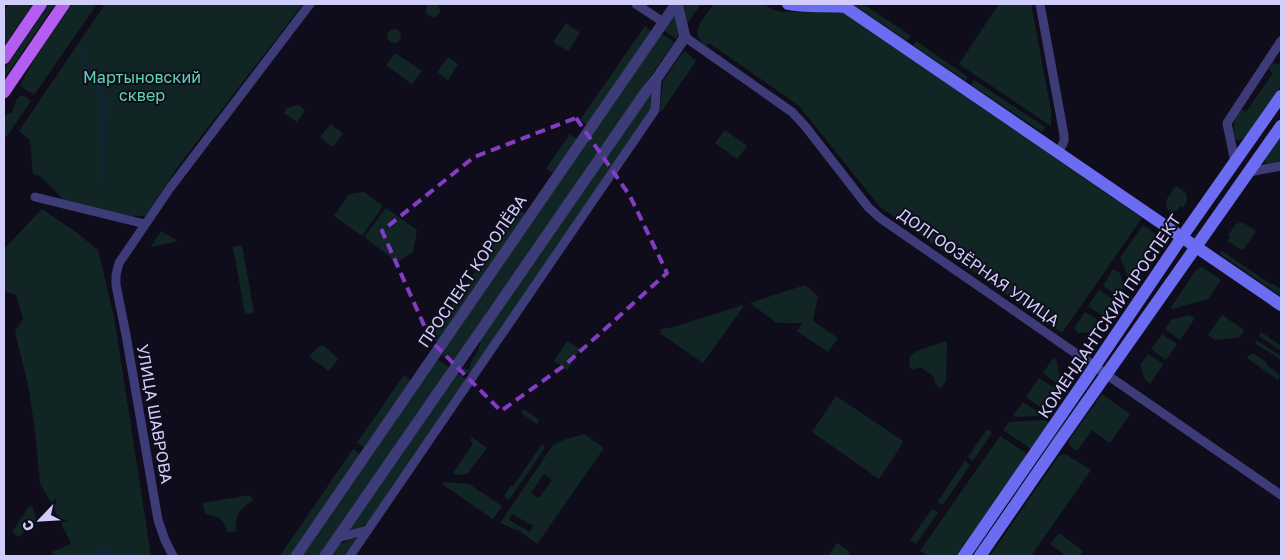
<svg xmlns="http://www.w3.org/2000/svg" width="1285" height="560" viewBox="0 0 1285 560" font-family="'Golos Text',sans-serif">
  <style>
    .green { fill: #112624; fill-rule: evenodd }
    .water { fill: #0f233e }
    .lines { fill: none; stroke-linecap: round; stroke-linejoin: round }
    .stream { stroke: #0f233e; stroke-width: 2.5 }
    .minor { stroke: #3d3c78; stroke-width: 9 }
    .tertiary { stroke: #3d3c78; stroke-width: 11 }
    .secondary { stroke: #6c6cf3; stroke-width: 12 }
    .primary { stroke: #b65df1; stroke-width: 12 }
    .marked { fill: none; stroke: #843cc5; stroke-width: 4; stroke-dasharray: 10 6; stroke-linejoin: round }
    .labels { text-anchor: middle; stroke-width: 4; stroke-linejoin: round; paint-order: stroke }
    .park-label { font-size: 16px; fill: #60d4b3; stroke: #0f0d1c }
    .street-label { font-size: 16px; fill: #d1cdfb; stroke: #0f0d1c }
  </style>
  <rect width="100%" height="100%" fill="#0f0d1c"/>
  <g class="green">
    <circle cx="433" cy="10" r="7"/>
    <path d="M9,4H33L4,46V11Z"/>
    <path d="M49,4H55L4,79V69Z"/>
    <path d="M72,4H97L34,95L20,86L36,56Z"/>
    <path d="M105,4H303L179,165L145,216H129L64,200L40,176L33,174L30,140L19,131Z"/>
    <path d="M681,4H701L676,39L663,30Z"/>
    <path d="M714,4H764L773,10L782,12L835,11L839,14L841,11L1142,218L1062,333L880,207L798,105L709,43L706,46C687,32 704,18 714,4Z"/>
    <path d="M853,4H863L911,36L907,41Z"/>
    <path d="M999,4H1031L1051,110V126L959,64Z"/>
    <path d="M566,23L580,33L568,51L553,42Z"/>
    <path d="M645,26L649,29L651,32L587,125L580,120Z"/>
    <circle cx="394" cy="36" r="7"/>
    <path d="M661,33L674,42L453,363L440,354Z"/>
    <path d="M916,41L968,77L966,81L913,45Z"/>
    <path d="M685,51L696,61L661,112L660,111L663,81L681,55Z"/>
    <path d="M395,53L422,71L412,84L386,65Z"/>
    <path d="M448,57L458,64L448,80L437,72Z"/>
    <path d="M1281,61V85L1245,137L1238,141L1235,138C1234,124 1233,120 1241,109L1246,112L1273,73L1269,69L1273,62L1278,65Z"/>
    <path d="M974,80L1045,127L1042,132L971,85Z"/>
    <path d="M22,95L31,101L4,140V118L7,114L11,113C12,111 13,110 14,108C17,102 14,99 22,95Z"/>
    <path d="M649,95H651L653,97L650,111L469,375L462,370L464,368L468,370L471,365L470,363L479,350L478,348L481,343L479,341Z"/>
    <path d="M298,105L302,107L305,111L297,122L284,113L287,108Z"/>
    <path d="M331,124L343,134L332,147L320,137Z"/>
    <path d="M725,130L747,146L737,159L715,143Z"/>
    <path d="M1281,133V161L1268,164L1265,163L1264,158Z"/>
    <path d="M570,134L577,139L554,173L546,169Z"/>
    <path d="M1176,186L1186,193L1187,201L1183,208L1180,206L1178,210L1172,212L1166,208L1167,199Z"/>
    <path d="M364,192L383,206L362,236L334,216L349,194Z"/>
    <path d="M386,208L417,230L413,252L397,262L364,237Z"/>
    <path d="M42,209L77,233L98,250L114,317L151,556H53L52,552L71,544L58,516L40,483L36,438L29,389L15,332L23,318L16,295L4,291V249Z"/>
    <path d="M518,209L525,214L438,342L430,337Z"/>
    <path d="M1242,222L1256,231L1244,249H1240L1227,241L1230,237L1228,235L1236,224Z"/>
    <path d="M1143,225L1158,236L1160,239L1131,281L1129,279L1120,258Z"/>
    <path d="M161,231L178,241L151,247Z"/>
    <path d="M242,245L254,313L245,314L233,247Z"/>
    <path d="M1222,251L1272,285L1273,284L1281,289V296L1220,254Z"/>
    <path d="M1201,267L1204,268L1221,280L1208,299L1172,309L1171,307L1197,269Z"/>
    <path d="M1113,269L1120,273L1124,288L1118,296L1103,286Z"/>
    <path d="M805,285L818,296L813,321L838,338L828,352L797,331L803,323H777L750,303Z"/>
    <path d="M1099,290L1115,301L1104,317L1088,306Z"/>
    <path d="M743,305V307L703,363L661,334L660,329L670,328Z"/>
    <path d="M1085,312L1101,322L1094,332L1078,333L1074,328Z"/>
    <path d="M1189,315L1195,318L1180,340L1165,329L1171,320Z"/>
    <path d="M1222,315L1244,330L1240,337L1219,340L1217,339L1215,340L1208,335Z"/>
    <path d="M1261,332L1281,346V351L1259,336Z"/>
    <path d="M1162,334L1177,344L1166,360L1151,349Z"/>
    <path d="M1256,340L1281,356V360L1255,343Z"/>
    <path d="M567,341L580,349L567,370L554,361Z"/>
    <path d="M947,341L946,381L941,388L935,384V379L931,374L920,367L914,370L910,367C910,364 908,359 911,355C918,349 938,344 947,341Z"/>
    <path d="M320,346H324L338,359L329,371L309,357L316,349Z"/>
    <path d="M1148,354L1163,364L1150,384L1145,380L1140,365Z"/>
    <path d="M1251,354H1254L1265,361L1268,366L1279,374V377L1278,380L1247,358Z"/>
    <path d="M1054,357L1056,359L1061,382L1059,385L1043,373Z"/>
    <path d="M437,359L450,368L320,556H301Z"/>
    <path d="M457,373L466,379L368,522C364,526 357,530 351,529L350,528Z"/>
    <path d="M404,375L411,380L365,446L363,447L357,443Z"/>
    <path d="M1039,378L1056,389L1043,409L1026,397Z"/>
    <path d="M1102,394L1130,414L1110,443L1092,430L1077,451C1073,448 1068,446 1069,440Z"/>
    <path d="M836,396L903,441L897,452L879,479L812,432Z"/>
    <path d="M1023,402L1040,413L1038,416L1016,417L1013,415Z"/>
    <path d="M524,409L539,420L537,424L521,413Z"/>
    <path d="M1045,420L1049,423L1031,449L1003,430L1009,422Z"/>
    <path d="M987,429L992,433L973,461L968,457Z"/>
    <path d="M584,434L604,448L537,544L521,532L500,523L553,445L566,439ZM544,474L552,480L539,498L531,493ZM512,514L533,526L530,532L509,520Z"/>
    <path d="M1000,436L1026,453V456L958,556H929L920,551Z"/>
    <path d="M472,437L487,448L467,474L456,475L453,473L473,444L470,441Z"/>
    <path d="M543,443L544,449L509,500L504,496L511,485L513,486Z"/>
    <path d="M353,449L359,453L360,455L290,556H280Z"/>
    <path d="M1064,454L1067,455L1091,470L1031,556H990L1058,457Z"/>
    <path d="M965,461L970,465L943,505L937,502Z"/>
    <path d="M443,482L469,484L502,506L493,519L442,484Z"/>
    <path d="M250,495L253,501C239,509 235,514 236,531L228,533C223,519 220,516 205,514L203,503Z"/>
    <path d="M30,505L33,508L37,523L25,530L19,537L12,532Z"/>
    <path d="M932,509L938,513L916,544L910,540Z"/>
    <path d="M1059,533L1083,551L1079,556H1066L1050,544Z"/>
    <path d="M354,538L356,539V540L345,556H331L340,544Z"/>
    <path d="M837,543L850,552L847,556H828Z"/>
  </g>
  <path class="water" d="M101,548L109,552L114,556L124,555L130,551L132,553L133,556H91V554L98,553V549Z"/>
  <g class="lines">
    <path class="stream" d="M81,53C91,69 100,85 104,104L102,180"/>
    <g class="minor">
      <path d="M636,4L663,22"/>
      <path d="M1040,4L1064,135V141L1059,152"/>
      <path d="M685,37L792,112L805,126L868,207L880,218L1281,495"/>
      <path d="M1235,162L1227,123L1281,41"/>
      <path d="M1249,172L1281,166"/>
      <path d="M35,197L145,224"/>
      <path d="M337,538L368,530"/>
      <path d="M173,556L165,540L158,520L126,335L116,285V275L119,263L170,188L310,4"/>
      <path d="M350,556L655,110L657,78"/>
    </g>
    <g class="tertiary">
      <path d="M296,556L676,4"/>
      <path d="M325,556L645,93L657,78L685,37L677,4"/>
    </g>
    <g class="secondary">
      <path d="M788,4C807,8 827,5 847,7"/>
      <path d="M841,4L1281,305"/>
      <path d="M964,556L1086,379L1182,237L1281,96"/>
      <path d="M980,556L1058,443L1281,126"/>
    </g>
    <g class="primary">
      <path d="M4,58L41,4"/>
      <path d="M4,92L64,4"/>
    </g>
  </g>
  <path class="marked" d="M576,118L630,196L667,273L565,365L501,411L431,341L382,231L474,157Z"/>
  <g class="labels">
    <g class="park-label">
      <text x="142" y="83">Мартыновский<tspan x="142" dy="18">сквер</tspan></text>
    </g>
    <g class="street-label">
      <text transform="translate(979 267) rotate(35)" y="6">ДОЛГООЗЁРНАЯ УЛИЦА</text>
      <text transform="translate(472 271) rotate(-56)" y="6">ПРОСПЕКТ КОРОЛЁВА</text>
      <text transform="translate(1109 316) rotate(-56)" y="6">КОМЕНДАНТСКИЙ ПРОСПЕКТ</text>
      <text transform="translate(155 414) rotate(80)" y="6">УЛИЦА ШАВРОВА</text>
    </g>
  </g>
  <rect width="1285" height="560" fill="none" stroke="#d1cdfb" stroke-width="10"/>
  <g transform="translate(40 520) rotate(245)" stroke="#0f0d1c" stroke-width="4" paint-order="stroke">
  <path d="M0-4L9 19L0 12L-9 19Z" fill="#d1cdfb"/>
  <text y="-8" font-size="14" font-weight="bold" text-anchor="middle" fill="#d1cdfb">С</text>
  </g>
</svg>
